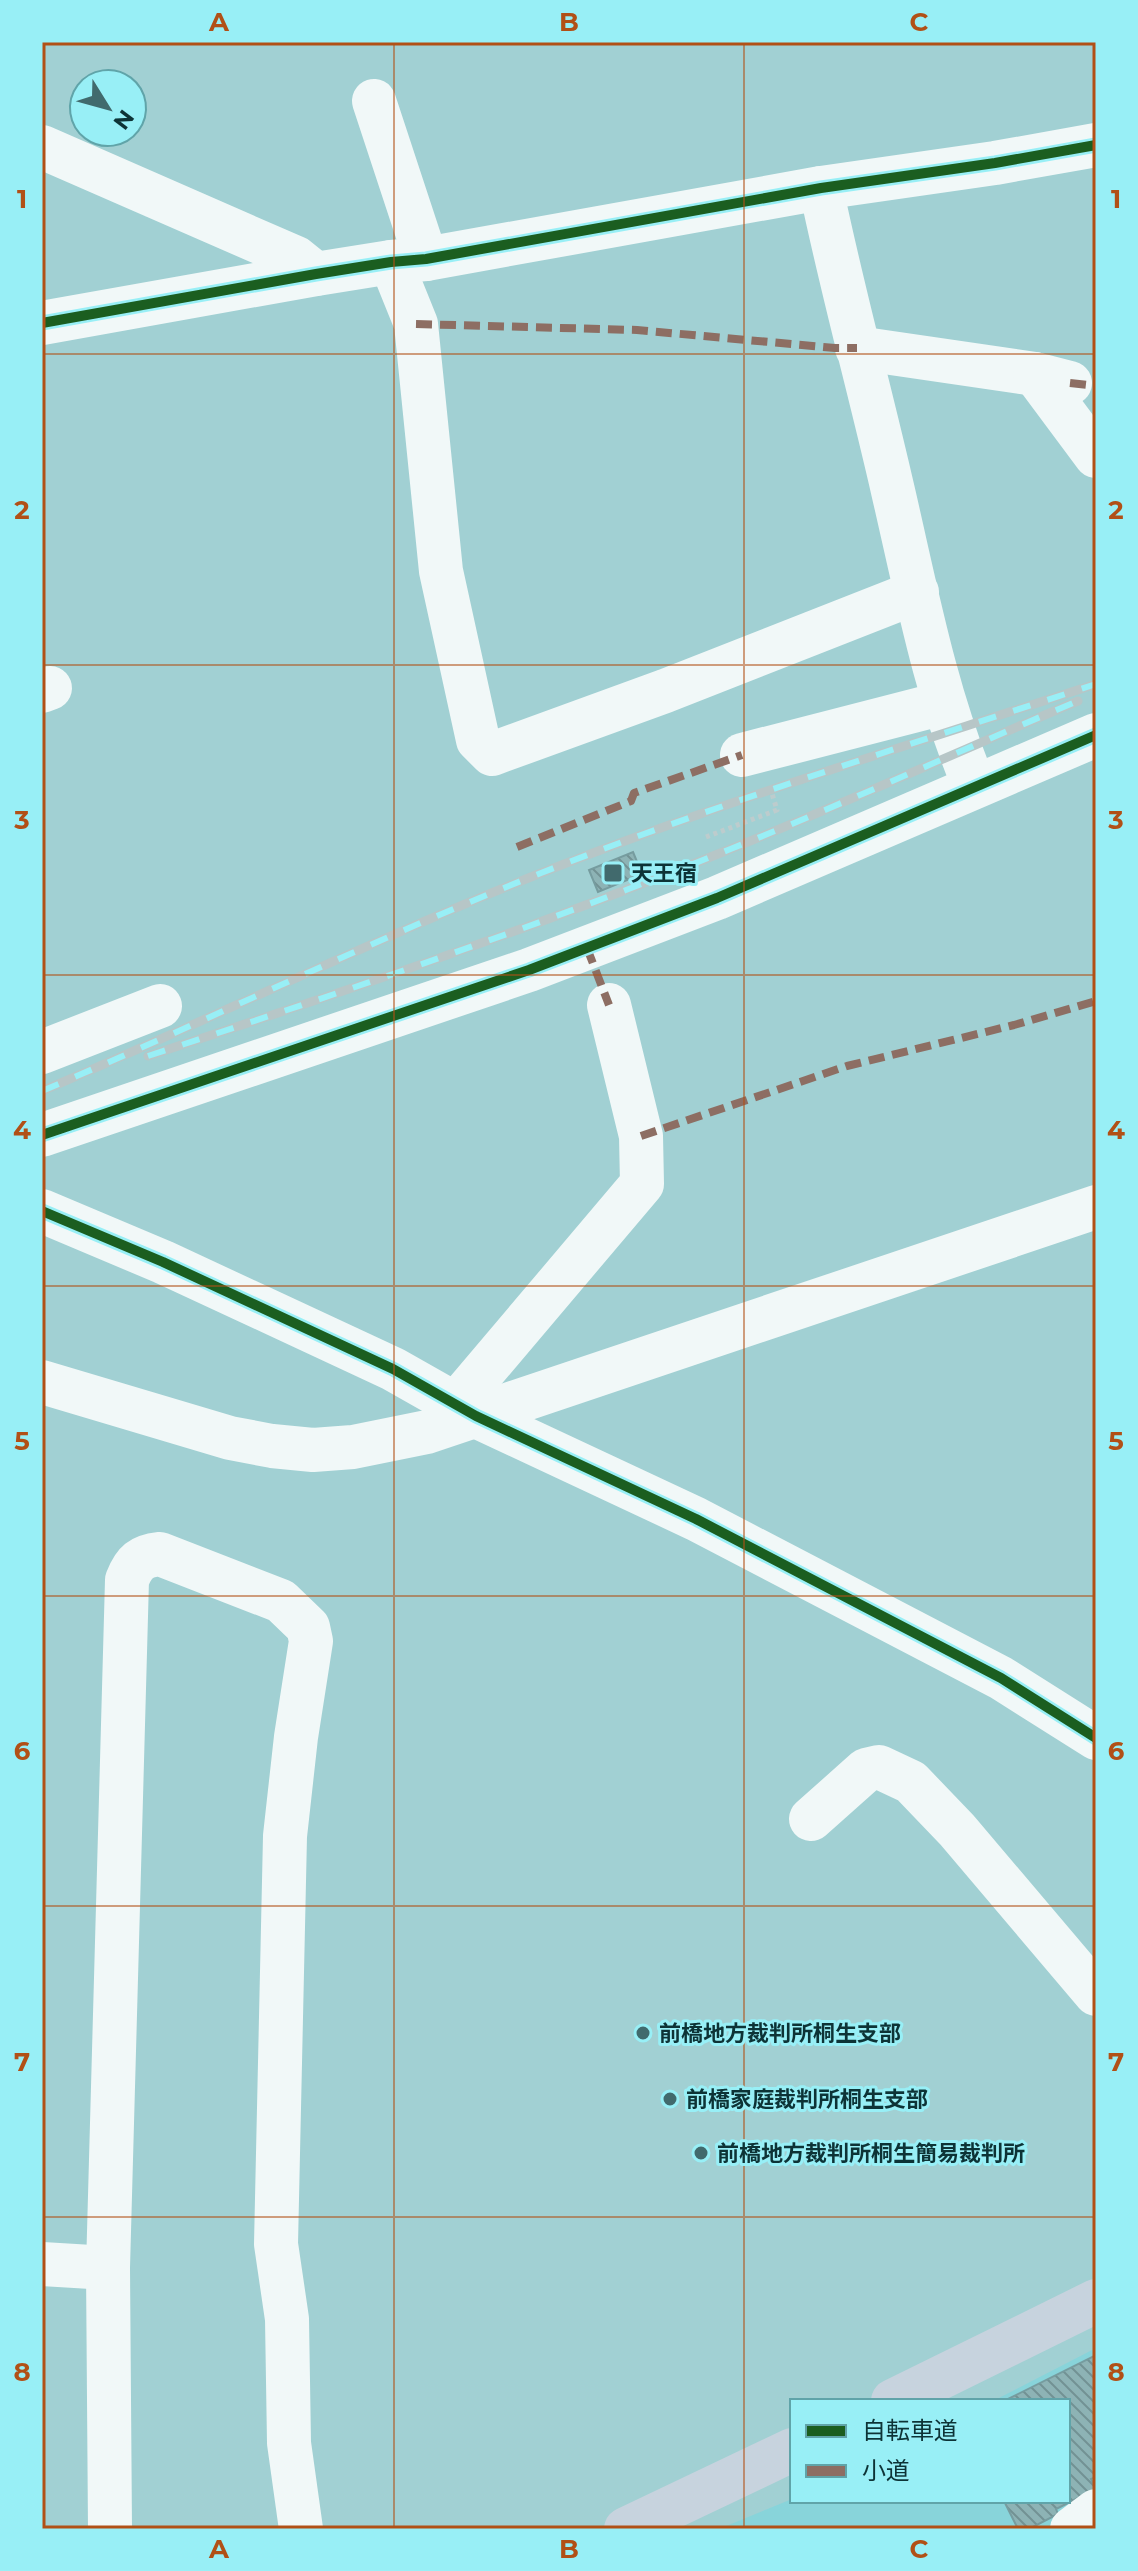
<svg xmlns="http://www.w3.org/2000/svg" width="1138" height="2571" viewBox="0 0 1138 2571" font-family="Montserrat,'Noto Sans JP',sans-serif">
  <style>
    .built { fill: #88d4da }
    .building { fill: url(#building-back-hatch); stroke: #769c9f; stroke-width: 2 }
    .lines { fill: none; stroke-linecap: round; stroke-linejoin: round }
    .path { stroke: #bdcccd; stroke-width: 5; stroke-dasharray: 4 4; stroke-linecap: butt }
    .minor { stroke: #f1f8f8; stroke-width: 44 }
    .highway { stroke: #c7d3de; stroke-width: 44 }
    .rail-casing { stroke: #b7c6c7; stroke-width: 9 }
    .rail { stroke: #98eff6; stroke-width: 6; stroke-dasharray: 18; stroke-linecap: butt }
    .quiet { stroke: #8d6e63; stroke-width: 8; stroke-dasharray: 16 8; stroke-linecap: butt }
    .cycleway-casing { stroke: #98eff6; stroke-width: 15 }
    .cycleway { stroke: #1b5e20; stroke-width: 10 }
    .grid { fill: none; stroke: #b15016; stroke-width: 2; stroke-opacity: 0.55 }
    .poi-dot { fill: #416a6d; stroke: #98eff6; stroke-width: 3 }
    .labels { text-anchor: middle; stroke-width: 6; stroke-linejoin: round; paint-order: stroke }
    .poi-label { font-size: 22px; font-weight: bold; fill: #0d3336; stroke: #98eff6; text-anchor: start }
    .neatline { fill: none; stroke: #b15016; stroke-width: 3 }
    .grid-label { font-size: 26px; text-anchor: middle; font-weight: bold; fill: #b15016 }
  </style>
  <defs>
    <pattern id="building-back-hatch" width="6" height="6" patternUnits="userSpaceOnUse" patternTransform="scale(2)"><rect width="6" height="6" fill="#8db3b5"/><path d="M-1 5l2 2M0 0l6 6M5-1l2 2" fill="none" stroke="#729294"/></pattern>
  </defs>
  <rect width="100%" height="100%" fill="#a1d0d3"/>
  <path class="built" d="M1096,2348V2489L1047,2529H719L792,2499V2501H1068V2401H993Z"/>
  <g class="building">
    <path d="M633,852L642,874L598,892L589,870Z"/>
    <path d="M1096,2355V2477L1091,2479L1096,2489L1056,2509L1058,2514L1029,2529H1018L1004,2501H1068V2401H1004Z"/>
  </g>
  <g class="lines">
    <path class="path" d="M706,837L777,810L770,787"/>
    <g class="minor">
      <path d="M374,101L426,259"/>
      <path d="M42,147L296,258L316,274"/>
      <path d="M821,188C842,290 870,390 893,491C916,590 935,692 974,785"/>
      <path d="M391,262L416,324L441,571L478,740L492,754L665,691L917,592"/>
      <path d="M42,323L316,274L391,262L426,259L821,188L995,163L1096,145"/>
      <path d="M857,348L1035,374L1070,383"/>
      <path d="M1035,374L1096,456"/>
      <path d="M42,691L50,688"/>
      <path d="M742,755L944,703"/>
      <path d="M42,1052L160,1006"/>
      <path d="M42,1135L529,970L717,898L1096,735"/>
      <path d="M42,1211L163,1262L393,1369L476,1416L696,1519L1001,1678L1096,1738"/>
      <path d="M42,1382L230,1438L272,1446L313,1450L353,1447L427,1432L1096,1207"/>
      <path d="M455,1405L642,1184L641,1136L609,1005"/>
      <path d="M811,1819L866,1770L879,1767L911,1782L957,1830L1096,1994"/>
      <path d="M42,2264L108,2268"/>
      <path d="M110,2529L108,2268L127,1580C134,1562 141,1556 160,1554L281,1601L308,1627L311,1641L296,1737L285,1836L276,2244L287,2319L289,2443L301,2529"/>
      <path d="M1072,2529L1096,2511"/>
    </g>
    <g class="highway">
      <path d="M893,2401L1096,2301"/>
      <path d="M626,2529L792,2450"/>
    </g>
    <g class="rail-casing">
      <g id="rail">
        <path d="M148,1056C343,992 537,927 728,850C846,803 961,750 1078,701"/>
        <path d="M42,1091C209,1020 372,940 541,873C723,801 910,745 1096,684"/>
      </g>
    </g>
    <use href="#rail" class="rail"/>
    <g class="quiet">
      <path d="M416,324L637,330L835,348H857"/>
      <path d="M1070,383L1096,386"/>
      <path d="M517,847L631,801L634,793L742,755"/>
      <path d="M587,948L609,1005"/>
      <path d="M641,1136L847,1066L1014,1025L1096,1001"/>
    </g>
    <g class="cycleway-casing">
      <g id="cycleway">
        <path d="M42,323L316,274L391,262L426,259L821,188L995,163L1096,145"/>
        <path d="M42,1135L529,970L717,898L1096,735"/>
        <path d="M42,1211L163,1262L393,1369L476,1416L696,1519L1001,1678L1096,1738"/>
      </g>
    </g>
    <use href="#cycleway" class="cycleway"/>
  </g>
  <path class="grid" d="M394,42V2529M744,42V2529M42,354H1096M42,665H1096M42,975H1096M42,1286H1096M42,1596H1096M42,1906H1096M42,2217H1096"/>
  <g class="poi-dot">
    <rect x="603" y="863" width="20" height="20" rx="4"/>
    <circle cx="643" cy="2033" r="8"/>
    <circle cx="670" cy="2099" r="8"/>
    <circle cx="701" cy="2153" r="8"/>
  </g>
  <g class="labels">
    <g class="poi-label">
      <text x="631" y="881">天王宿</text>
      <text x="659" y="2041">前橋地方裁判所桐生支部</text>
      <text x="686" y="2107">前橋家庭裁判所桐生支部</text>
      <text x="717" y="2161">前橋地方裁判所桐生簡易裁判所</text>
    </g>
  </g>
  <rect width="1138" height="2571" fill="none" stroke="#98eff6" stroke-width="88"/>
  <rect x="790" y="2399" width="280" height="104" fill="#98eff6" stroke="#60a4a9" stroke-width="2"/>
  <rect x="806" y="2425" width="40" height="12" fill="#1b5e20" stroke="#60a4a9" stroke-width="2"/>
  <text x="862" y="2439" font-size="24" fill="#0d3336">自転車道</text>
  <rect x="806" y="2465" width="40" height="12" fill="#8d6e63" stroke="#60a4a9" stroke-width="2"/>
  <text x="862" y="2479" font-size="24" fill="#0d3336">小道</text>
  <g transform="translate(108 108) rotate(127)"><circle r="38" fill="#98eff6" stroke="#60a4a9" stroke-width="2"/>
  <path d="M0-6L14 30L0 20L-14 30Z" fill="#416a6d"/>
  <text y="-12" font-size="22" font-weight="bold" text-anchor="middle" fill="#0d3336">N</text>
  </g>
  <rect x="44" y="44" width="1050" height="2483" class="neatline"/>
  <g class="grid-label">
    <text x="219" y="31">A</text>
    <text x="569" y="31">B</text>
    <text x="919" y="31">C</text>
    <text x="22" y="208">1</text>
    <text x="1116" y="208">1</text>
    <text x="22" y="519">2</text>
    <text x="1116" y="519">2</text>
    <text x="22" y="829">3</text>
    <text x="1116" y="829">3</text>
    <text x="22" y="1139">4</text>
    <text x="1116" y="1139">4</text>
    <text x="22" y="1450">5</text>
    <text x="1116" y="1450">5</text>
    <text x="22" y="1760">6</text>
    <text x="1116" y="1760">6</text>
    <text x="22" y="2071">7</text>
    <text x="1116" y="2071">7</text>
    <text x="22" y="2381">8</text>
    <text x="1116" y="2381">8</text>
    <text x="219" y="2558">A</text>
    <text x="569" y="2558">B</text>
    <text x="919" y="2558">C</text>
  </g>
</svg>
